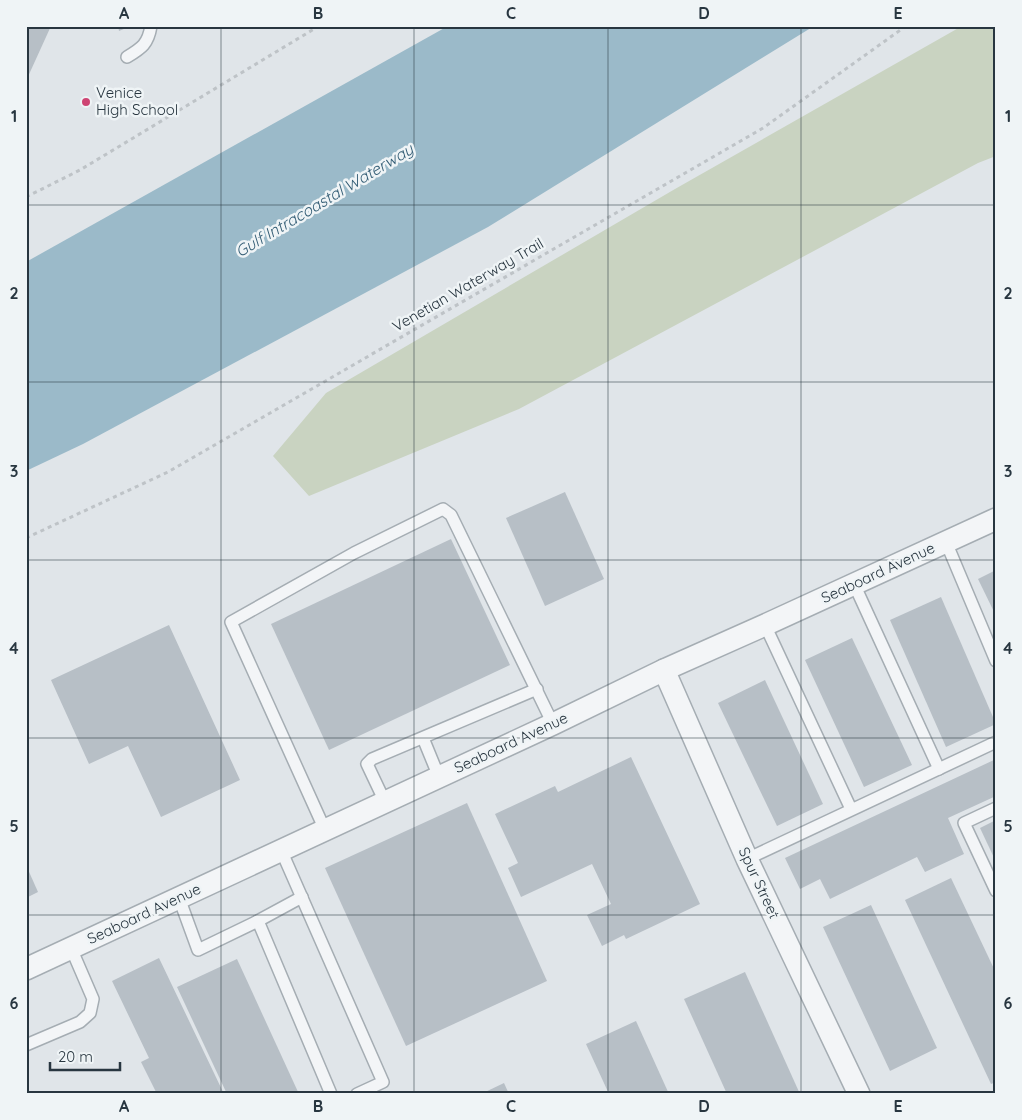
<svg xmlns="http://www.w3.org/2000/svg" width="1022" height="1120" viewBox="0 0 1022 1120" font-family="Quicksand,sans-serif">
  <style>
    .green { fill: #c9d3c1 }
    .water { fill: #9bbac9 }
    .building { fill: #b7bfc6 }
    .lines { fill: none; stroke-linecap: round; stroke-linejoin: round }
    .service-casing { stroke: #a5adb3; stroke-width: 14 }
    .minor-casing { stroke: #a5adb3; stroke-width: 24 }
    .path { stroke: #bec3c7; stroke-width: 3; stroke-dasharray: 4 4; stroke-linecap: butt }
    .service { stroke: #f3f5f7; stroke-width: 11 }
    .minor { stroke: #f3f5f7; stroke-width: 21 }
    .grid { fill: none; stroke: #283640; stroke-width: 1; stroke-opacity: 0.55 }
    .poi-dot { fill: #ce4473; stroke: #eff4f6; stroke-width: 2 }
    .labels { text-anchor: middle; stroke-width: 5; stroke-linejoin: round; paint-order: stroke }
    .poi-label { font-size: 15px; fill: #283640; stroke: #eff4f6; text-anchor: start }
    .street-label { font-size: 15px; fill: #283640; stroke: #eff4f6 }
    .water-label { font-size: 16px; font-style: italic; fill: #325c74; stroke: #eff4f6 }
    .neatline { fill: none; stroke: #283640; stroke-width: 2 }
    .grid-label { font-size: 16px; text-anchor: middle; font-weight: bold; fill: #283640 }
  </style>
  <rect width="100%" height="100%" fill="#e0e5e9"/>
  <path class="green" d="M962,26H996V156L978,163L519,409L309,496L273,456L326,393L675,189Z"/>
  <path class="water" d="M448,26H814L488,227L83,444L26,471V262Z"/>
  <g class="building">
    <path d="M26,26H51L26,81Z"/>
    <path d="M118,26H131L119,31Z"/>
    <path d="M565,492L604,579L545,606L506,518Z"/>
    <path d="M451,539L510,665L329,750L271,624Z"/>
    <path d="M996,570V616L978,579Z"/>
    <path d="M941,597L996,724L946,747L890,620Z"/>
    <path d="M169,625L240,780L161,817L128,746L89,764L51,680Z"/>
    <path d="M852,638L912,765L864,787L805,660Z"/>
    <path d="M765,680L823,804L777,826L718,703Z"/>
    <path d="M631,757L700,904L626,939L624,935L602,946L587,915L611,904L592,864L521,897L508,868L518,863L495,814L555,786L558,792Z"/>
    <path d="M996,759V796L948,818L964,854L925,872L917,857L830,899L820,879L800,889L785,858Z"/>
    <path d="M467,803L547,981L406,1046L325,868Z"/>
    <path d="M996,820V862L980,828Z"/>
    <path d="M26,865L38,892L26,898Z"/>
    <path d="M951,878L996,973V1082L991,1084L905,900Z"/>
    <path d="M871,905L937,1048L890,1071L823,927Z"/>
    <path d="M159,958L224,1094H157L141,1062L149,1058L112,981Z"/>
    <path d="M237,959L299,1094H227L177,987Z"/>
    <path d="M745,972L800,1094H727L684,999Z"/>
    <path d="M636,1021L669,1094H609L586,1044Z"/>
    <path d="M504,1083L509,1094H481Z"/>
  </g>
  <g class="lines">
    <g class="service-casing">
      <g id="service">
        <path d="M127,57C142,48 148,44 151,26"/>
        <path d="M946,542L996,661"/>
        <path d="M854,584L939,769"/>
        <path d="M765,625L851,809"/>
        <path d="M423,738L439,777"/>
        <path d="M385,802L367,764L372,759L537,689"/>
        <path d="M996,808L964,823L996,891"/>
        <path d="M325,830L231,622L354,553L443,509L451,515L553,724"/>
        <path d="M281,850L383,1082L357,1094"/>
        <path d="M747,859L996,742"/>
        <path d="M179,898L198,950L258,921L331,1094"/>
        <path d="M256,922L302,897"/>
        <path d="M26,1045L80,1022L90,1013L93,999L71,948"/>
      </g>
    </g>
    <g class="minor-casing">
      <g id="minor">
        <path d="M664,670L747,859L859,1094"/>
        <path d="M26,969L553,724L664,670L765,625L996,519"/>
      </g>
    </g>
    <g class="path">
      <path d="M26,197L80,170L319,26"/>
      <path d="M26,538L168,472L763,128L906,26"/>
    </g>
    <use href="#service" class="service"/>
    <use href="#minor" class="minor"/>
  </g>
  <path class="grid" d="M221,26V1094M414,26V1094M608,26V1094M801,26V1094M26,205H996M26,382H996M26,560H996M26,738H996M26,915H996"/>
  <circle class="poi-dot" cx="86" cy="102" r="5"/>
  <g class="labels">
    <g class="poi-label">
      <text x="96" y="98">Venice<tspan x="96" dy="17">High School</tspan></text>
    </g>
    <g class="street-label">
      <text transform="translate(468 285) rotate(-30)" y="5">Venetian Waterway Trail</text>
      <text transform="translate(878 573) rotate(-25)" y="5">Seaboard Avenue</text>
      <text transform="translate(511 743) rotate(-25)" y="5">Seaboard Avenue</text>
      <text transform="translate(759 883) rotate(65)" y="5">Spur Street</text>
      <text transform="translate(144 914) rotate(-25)" y="5">Seaboard Avenue</text>
    </g>
    <g class="water-label">
      <text transform="translate(324 200) rotate(-31)" y="6">Gulf Intracoastal Waterway</text>
    </g>
  </g>
  <rect width="1022" height="1120" fill="none" stroke="#eff4f6" stroke-width="55"/>
  <path d="M50 1062v8h70v-8" fill="none" stroke="#283640" stroke-width="2.5"/>
  <text x="58" y="1062" font-size="15" fill="#283640" stroke="#eff4f6" stroke-width="4" paint-order="stroke">20 m</text>
  <rect x="28" y="28" width="966" height="1064" class="neatline"/>
  <g class="grid-label">
    <text x="124" y="19">A</text>
    <text x="318" y="19">B</text>
    <text x="511" y="19">C</text>
    <text x="704" y="19">D</text>
    <text x="898" y="19">E</text>
    <text x="14" y="122">1</text>
    <text x="1008" y="122">1</text>
    <text x="14" y="299">2</text>
    <text x="1008" y="299">2</text>
    <text x="14" y="477">3</text>
    <text x="1008" y="477">3</text>
    <text x="14" y="654">4</text>
    <text x="1008" y="654">4</text>
    <text x="14" y="832">5</text>
    <text x="1008" y="832">5</text>
    <text x="14" y="1009">6</text>
    <text x="1008" y="1009">6</text>
    <text x="124" y="1112">A</text>
    <text x="318" y="1112">B</text>
    <text x="511" y="1112">C</text>
    <text x="704" y="1112">D</text>
    <text x="898" y="1112">E</text>
  </g>
</svg>
